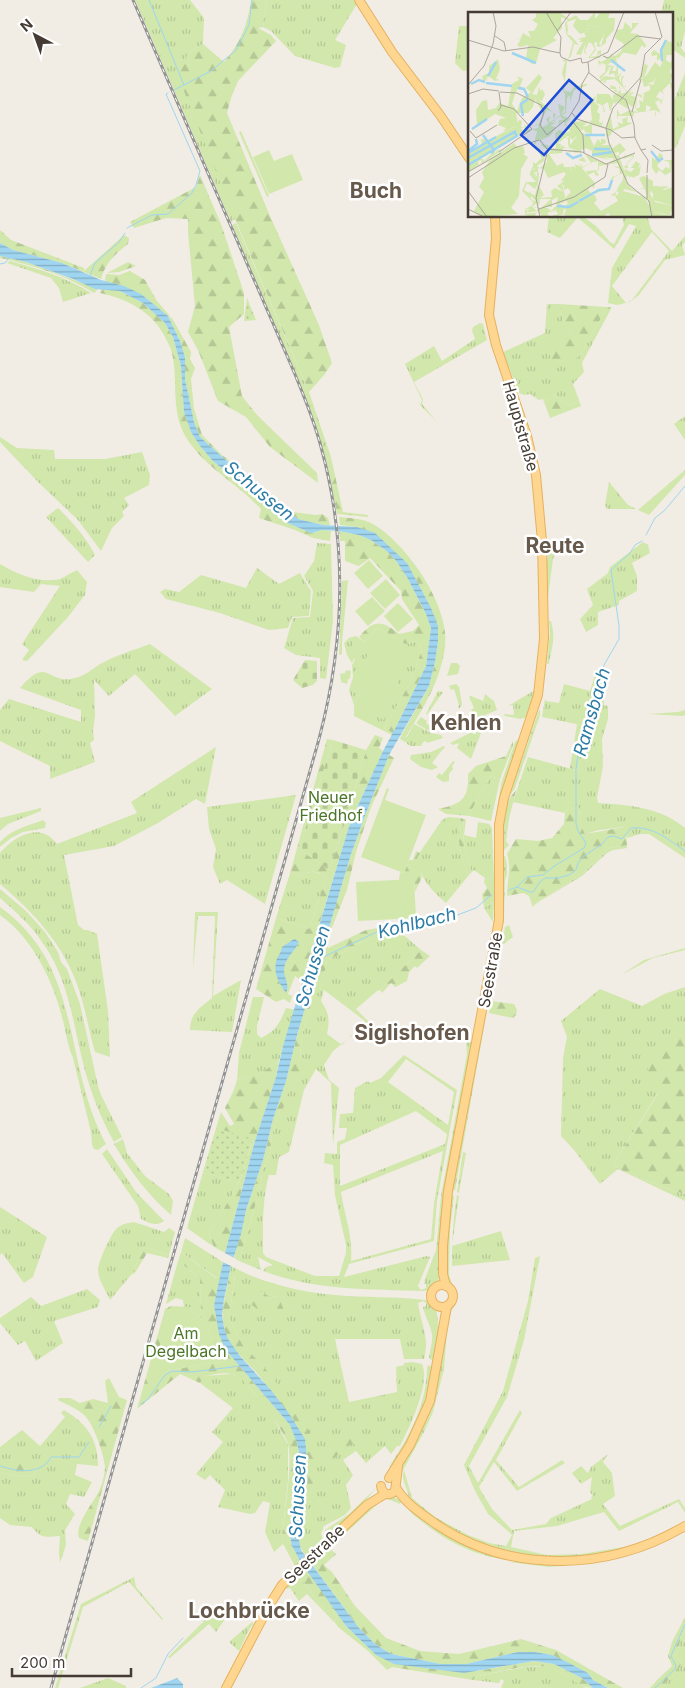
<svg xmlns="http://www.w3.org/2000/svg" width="685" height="1688" viewBox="0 0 685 1688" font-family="Inter,sans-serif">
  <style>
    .grass { fill: url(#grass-tufts); fill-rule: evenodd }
    .forest { fill: url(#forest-firs) }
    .cemetery { fill: url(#cemetery-stones) }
    .park { fill: #d1e7ac }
    .garden { fill: url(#garden-dots) }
    .water { fill: url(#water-rules) }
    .pier { fill: #f2ede4 }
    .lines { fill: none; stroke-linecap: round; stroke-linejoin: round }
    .stream { stroke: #9fd5f0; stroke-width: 1 }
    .major-casing { stroke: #e4b260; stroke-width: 10 }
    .major { stroke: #fed690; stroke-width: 8 }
    .rail-casing { stroke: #949494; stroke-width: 3 }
    .rail { stroke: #fff; stroke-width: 1; stroke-dasharray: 4; stroke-linecap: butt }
    .labels { text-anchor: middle; stroke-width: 5; stroke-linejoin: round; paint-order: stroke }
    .street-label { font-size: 16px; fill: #443c34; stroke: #fff }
    .park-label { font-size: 16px; fill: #4b7527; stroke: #fff }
    .water-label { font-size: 18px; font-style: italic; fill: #2c7ca7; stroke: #fff }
    .district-label { font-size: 21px; font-weight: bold; fill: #67594b; stroke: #fff }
    .inset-river { fill: none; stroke: #9fd5f0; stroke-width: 2.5 }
    .inset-road { fill: none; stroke: #aca69e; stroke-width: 1 }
    .view { fill: #1d4ed8; fill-opacity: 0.15; stroke: #1d4ed8; stroke-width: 2.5 }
    .inset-edge { fill: none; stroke: #443c34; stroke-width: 2.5 }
  </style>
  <defs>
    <pattern id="grass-tufts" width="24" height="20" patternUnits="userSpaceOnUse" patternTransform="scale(1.25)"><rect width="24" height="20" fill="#d1e7ac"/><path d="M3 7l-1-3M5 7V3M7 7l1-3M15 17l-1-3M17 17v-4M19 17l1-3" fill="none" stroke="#b5c795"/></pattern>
    <pattern id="forest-firs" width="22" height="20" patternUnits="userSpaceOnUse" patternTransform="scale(1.25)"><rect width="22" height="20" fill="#d1e7ac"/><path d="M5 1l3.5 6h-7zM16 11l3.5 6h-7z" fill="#b5c795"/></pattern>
    <pattern id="cemetery-stones" width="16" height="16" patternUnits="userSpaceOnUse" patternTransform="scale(1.25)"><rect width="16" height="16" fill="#d1e7ac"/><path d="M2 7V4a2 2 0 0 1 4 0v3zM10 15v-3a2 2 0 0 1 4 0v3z" fill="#b5c795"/></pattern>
    <pattern id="garden-dots" width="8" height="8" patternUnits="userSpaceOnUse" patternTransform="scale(1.25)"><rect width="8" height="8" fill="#d1e7ac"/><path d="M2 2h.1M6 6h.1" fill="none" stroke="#b5c795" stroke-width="1.8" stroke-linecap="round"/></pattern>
    <pattern id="water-rules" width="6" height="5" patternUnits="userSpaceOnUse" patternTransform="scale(1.25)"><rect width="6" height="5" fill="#9fd5f0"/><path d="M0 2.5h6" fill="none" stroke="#83aec3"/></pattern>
  </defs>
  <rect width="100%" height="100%" fill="#f2ede4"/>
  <g class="grass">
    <path d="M135,0H190L204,18L203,44L188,53L235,219L231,222Z"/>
    <path d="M267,0H355L357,4L335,40L346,45L340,67L335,68L295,56L271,31L263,27Z"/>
    <path d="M664,0H685V31L681,48L685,53V58L675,51H671V14H661Z"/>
    <path d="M459,26H469V70L463,71L455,63Z"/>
    <path d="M685,73V126L676,148L671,146V108Z"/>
    <path d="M549,216H579L560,238L547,232Z"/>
    <path d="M622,216H647L651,229L672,251L685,236V242L682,245L685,255L665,260L639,295L630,302L617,305L608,303L612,268L636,226L629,224L614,249L596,233L597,227L610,242L614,244L624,225ZM652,232L669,251L632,300L626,303L612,286Z"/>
    <path d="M236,223L309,392L331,457L326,460L303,391L232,225Z"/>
    <path d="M10,261C39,269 66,277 91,293L63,302L59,288L51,278L7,263Z"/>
    <path d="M547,304H559L564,324L571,333L580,356L607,307H612L582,363L584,372L573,384L579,400L570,406L554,395L544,402L543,399L539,400L530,394L524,395L519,393L503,352L545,333Z"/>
    <path d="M480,323L483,324L487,340L414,382L423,399L422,404L437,422L420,405L422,400L405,364L434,346L442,361L475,339L472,331L473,327Z"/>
    <path d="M685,416V440L674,424Z"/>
    <path d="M0,437L17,448L54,450L55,459H105L142,452L150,475L149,485L124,498L129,505L122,512L124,516L112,528L101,551L78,520L39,483L0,442Z"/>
    <path d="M685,470V475L649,515L638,510Z"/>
    <path d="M609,482L628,505L636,509H607L605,505Z"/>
    <path d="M58,508C72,522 86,537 95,555L88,562L46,517Z"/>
    <path d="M643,542L648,545L650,553L632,563L637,576V591L619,601V605L598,612V625L586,632L580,619L593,605L587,589L608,573L610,567Z"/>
    <path d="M317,543L331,544L333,621L326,679L320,678V658L296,655L284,648L293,618L310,617L313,591L304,576L314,561Z"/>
    <path d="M0,564C17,574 39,584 60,579C65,577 72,572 77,570L87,582L85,595L68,617L27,661L22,660L29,650L22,644L60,586L41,584L34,592L0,587Z"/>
    <path d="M257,568L279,584L300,573L311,591L309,616L292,617L288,628L269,630L220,613L166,599L160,592L165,589L179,592L201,575L246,588Z"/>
    <path d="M348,580L342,643V654L339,655L342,581Z"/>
    <path d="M549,621H551C556,640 552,645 549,664H547L550,632Z"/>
    <path d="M377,628L383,630L405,644L417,641L422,649L410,683L384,728L393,733L392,735L354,716V705L349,690L353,677L352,665L355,659L359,660L349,655L354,658L352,663L347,655L344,643L349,638L356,636L364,642ZM352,690L387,707L389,708L354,706L359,695Z"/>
    <path d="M150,644L212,689L175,716L135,674L109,696L94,680L95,716L93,731L94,740L90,743L95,762L50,779V766L0,741V710L9,699L81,722V710L20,688C49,654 47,686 75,678C85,676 93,668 102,663C117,655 134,650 150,644Z"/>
    <path d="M597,669L603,673L604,705L608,706V719L602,739L603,766L597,798L598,803C629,805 660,807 685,828V858L649,834H640L627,838L624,827L599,830L585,834L581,826L579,808H568L565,813L513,802L528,757L579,771L586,726L542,717L545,699L546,701L559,703L564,684L590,691Z"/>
    <path d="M456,684L459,687L462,704L460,708H458L459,705L454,689L451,690L449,686Z"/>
    <path d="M535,690L527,717L520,719L505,716L504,714L514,715L513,705L508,706Z"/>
    <path d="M438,691L443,692L427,715L426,714Z"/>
    <path d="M485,694L494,701L497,710L478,718L473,715L471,710L474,708L469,697L471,696L483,701Z"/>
    <path d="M685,710V715L682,716L648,714L678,712Z"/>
    <path d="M421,717L427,721L426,723L435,729L431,732L417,724V722Z"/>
    <path d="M414,724L431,733L441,735L443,738L427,743L426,741L423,742L421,746H411L407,744V743L400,739L401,736L407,737Z"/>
    <path d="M472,732L473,734H476V732L481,733L471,759L457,748L459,743L453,745L450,743Z"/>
    <path d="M521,737L513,760L495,859L494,830L501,784L515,742Z"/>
    <path d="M444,746L445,748L443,749L432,763L438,767L432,770L421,767L410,759L411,755L431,752Z"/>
    <path d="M216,747L205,804L196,799L158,823L114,846L64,855L78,925L84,930H88L97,934L108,1011L110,1057L95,1052C90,1035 87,1018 82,1000C69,951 38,916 0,884V853C9,842 29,827 45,834C50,836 54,840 57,844L137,813L131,802Z"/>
    <path d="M453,761L455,762L452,766L453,769L449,774V781L443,782L436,777L439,773L442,775Z"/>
    <path d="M490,776L500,779L491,821L470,816L471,811Z"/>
    <path d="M296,795L265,904L227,880L220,884L213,867L216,849L209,829L207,807Z"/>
    <path d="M41,808V811L8,824L0,831V818Z"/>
    <path d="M448,817L461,818C456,839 460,856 469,875L446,903C429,888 422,880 416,858L442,820Z"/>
    <path d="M464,819H466L464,835L476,838L478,822L489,824L492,828L494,879L485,878L474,870L472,872C466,855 461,837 464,819Z"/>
    <path d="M43,820L46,823L45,828L23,832L11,838L0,847V842C12,829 27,826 43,820Z"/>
    <path d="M627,845V848L613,850L607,853L582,876L540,901L532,907V905L583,873L609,848Z"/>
    <path d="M505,856L507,864V874L505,881L504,919L499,948H497L501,857Z"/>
    <path d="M291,870L298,876C309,871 317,870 326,878L309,929L276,918Z"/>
    <path d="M0,889L26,911L45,932L58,952L61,962L67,969L80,1004L98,1086L101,1095L122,1137L114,1142C101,1119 91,1093 84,1067C73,1024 69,979 42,942C31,925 15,911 0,898Z"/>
    <path d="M494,901L493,922L484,908Z"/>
    <path d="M0,907C84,967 62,1063 106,1144L98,1150L94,1149L92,1145L91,1132L73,1058C67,1045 66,1031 62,1017C53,981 32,937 0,915Z"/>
    <path d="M195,912H218L213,996L241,980L232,1032L190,1030C190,1013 200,1008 212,998L215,916H198L193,969Z"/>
    <path d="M509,925L513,937L502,945L505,927Z"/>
    <path d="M399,931L421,950L380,990L377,991L356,1009L369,1022L333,1051L324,1065L329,1080L339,1088L333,1145L331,1083L316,1069L304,1090L289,1152L279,1157L276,1175H269C262,1200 263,1226 263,1253L266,1257L315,1276H339L346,1253V1245L335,1195L333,1165L324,1163L325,1153L337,1154V1142L345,1139L347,1128H339L340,1114L353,1113L355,1088L368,1081L370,1083L381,1078L404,1055L457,1090L437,1201L434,1241L349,1264L344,1277L427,1256L430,1257L418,1286L421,1290L426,1288V1284H424L425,1279L436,1250L441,1196L467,1054L466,1040L468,1039L471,1043L472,1047C461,1107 444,1174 441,1235C440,1244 441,1277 437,1284C434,1288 429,1290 424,1291C368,1289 316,1291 263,1271L266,1267L273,1265L258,1257L261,1270L239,1261L257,1199V1189L261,1184L262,1172L270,1152L272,1135L280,1110L283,1109L288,1090L303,1073L308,1060L300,1057L302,1036L306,1019L314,996L320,990L327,961L366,940ZM324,990L365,1021L342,1045L327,1034C330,1019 329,1013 321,1001ZM406,1059L454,1092L448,1125L388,1082ZM416,1111L447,1134L445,1144L340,1186V1145ZM443,1151L434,1203L431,1239L351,1261C353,1235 345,1218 341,1192Z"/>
    <path d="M685,948V950L653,958L621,975L644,960Z"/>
    <path d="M685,987V1033L680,1036L651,1084L658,1093L614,1163L617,1168L663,1187L685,1194V1201L618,1169L600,1184L574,1150L561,1136L563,1058L567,1037L561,1021L600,989L642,1006L664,994Z"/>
    <path d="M253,997H264L257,1026V1034L261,1038C277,1030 279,1024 286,1008L295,1010L283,1046L279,1061L259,1074L237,1080L239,1053Z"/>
    <path d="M488,1004L455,1190L453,1191L451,1189Z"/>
    <path d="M123,1139L127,1153L145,1176L169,1194L173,1201L171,1215C148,1195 130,1171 114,1144Z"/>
    <path d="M107,1149L136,1192L164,1221C155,1227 149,1223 141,1219L138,1206L102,1154Z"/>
    <path d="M463,1152L466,1153L459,1193L457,1192Z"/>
    <path d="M203,1172L239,1183L209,1234L214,1247L187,1228Z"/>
    <path d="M451,1194L454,1196L450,1230L449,1276L456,1292L457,1300L448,1318L444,1369L433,1412L424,1432L402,1472L400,1471L434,1396L441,1362L447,1309C461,1294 448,1291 446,1275C444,1248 449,1220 451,1194Z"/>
    <path d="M457,1195L459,1196L452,1246L501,1231L510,1260L452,1266C452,1242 453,1219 457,1195Z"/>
    <path d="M0,1207L47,1237L33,1277L24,1283L2,1253L0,1255Z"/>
    <path d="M134,1222L164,1232L169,1228L175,1232L169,1255L144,1247L131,1275L110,1300C106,1291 99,1281 98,1271C97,1264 111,1234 116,1229C121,1224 128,1223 134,1222Z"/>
    <path d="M185,1238L223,1262L221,1277L217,1278L181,1252Z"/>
    <path d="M540,1256L524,1340L507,1397L469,1466L478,1483L520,1410L522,1413L496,1460L519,1487L562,1460L565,1463L517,1491L494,1462L479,1487L480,1489L475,1491L464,1465L503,1391L528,1301L535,1258Z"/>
    <path d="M178,1261L200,1278L201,1319L189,1307H184L183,1300L176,1298L166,1304Z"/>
    <path d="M231,1266C262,1283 301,1292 335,1295C365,1298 395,1296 425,1300C429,1301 432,1303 435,1307C440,1317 439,1352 432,1360L429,1358C430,1350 433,1342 432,1334C430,1324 425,1317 423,1307L426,1306V1303L423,1301L418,1303C421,1324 430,1338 424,1359H404L400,1339H335L349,1402L397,1392L396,1367L404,1365V1363L412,1362L422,1364C431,1384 409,1428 400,1446H397L391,1454L385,1446L366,1463L356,1451L343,1460L353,1475L346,1485L351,1508L345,1515L324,1526L320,1536L306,1545L302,1532L308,1498L315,1480L263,1366L242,1344L229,1317L235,1276H229ZM257,1290L269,1296L279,1297L248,1301Z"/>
    <path d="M87,1289L100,1300L98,1307L54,1321L63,1343L36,1361L25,1341L18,1345L0,1323V1318L31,1297L41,1306Z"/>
    <path d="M429,1365L431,1367L432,1371L422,1414L393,1469L389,1467C409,1437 427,1404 427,1367Z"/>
    <path d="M232,1374L241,1378L270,1411L288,1445V1481L282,1536L283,1544L274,1552L265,1532L270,1503L263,1501L255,1513L250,1514L218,1507L225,1490L210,1475L205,1480L196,1474L223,1442L212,1432L233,1408L200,1383L204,1376Z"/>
    <path d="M64,1410C87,1424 98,1439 98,1466L77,1464L75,1475L92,1482L84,1497L70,1494L66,1504L75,1514L65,1530L66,1545L60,1563L59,1552L60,1536C46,1537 41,1539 32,1527L10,1525L0,1518V1472L20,1477L34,1475L37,1466L0,1464V1447L22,1430L40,1446L65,1417L61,1413Z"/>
    <path d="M608,1454L603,1462L612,1473L615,1496L603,1504L620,1526L679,1499L685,1508V1513L678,1502L619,1531L604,1512L557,1526L514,1531L511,1547L547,1555L581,1554L630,1546C585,1562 537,1562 491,1547C483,1545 474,1543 466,1539C445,1528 427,1514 409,1500C409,1489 400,1481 404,1470L412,1498L435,1517L468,1535L489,1543L506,1546L512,1535L509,1532L512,1530L546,1524L551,1518L592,1499L591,1497L593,1496L590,1492L592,1477L581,1484L572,1473L581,1466L588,1473L591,1467Z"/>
    <path d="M376,1488L360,1507L325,1537V1530L349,1514Z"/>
    <path d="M389,1496L398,1499L401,1502L400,1504L388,1499H383L348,1531L338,1536L376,1501Z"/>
    <path d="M408,1508L422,1519L520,1560C484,1561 448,1543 421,1521C416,1517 409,1512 408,1508Z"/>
    <path d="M526,1561L584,1562L585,1564L549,1567L509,1562Z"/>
    <path d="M298,1576L326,1612L331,1609L337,1618L334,1621L336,1624L307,1594L299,1601L290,1588L285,1589Z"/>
    <path d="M134,1577L136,1587L163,1619L162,1620L129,1582L83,1607L58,1688H55L81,1604Z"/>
    <path d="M223,1609L228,1615L216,1632L209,1624L170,1658L168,1657L207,1618L214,1617Z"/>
    <path d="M252,1622L254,1624L250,1628L239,1651L229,1642Z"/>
    <path d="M685,1632V1688H660L677,1672L682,1663L676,1657L681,1637Z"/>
    <path d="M546,1666L552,1668L586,1688H501L504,1681L501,1679L499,1683L473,1680L477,1676L525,1667Z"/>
    <path d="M108,1678L126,1686V1688H80Z"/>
  </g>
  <g class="forest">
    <path d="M251,0H267L263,27L258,28L271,35L276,41L238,81L231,98L227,113L270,216L319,325L332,363L325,374L309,392L235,219L178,76L188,53L203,44L224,62C240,44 248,24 251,0Z"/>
    <path d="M200,175L221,224L244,293V314L229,327L242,396L257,415L317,473L318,483L270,447L246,417L218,401L198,350L188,332L195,306L188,232V219L166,218L134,228L130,222L196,187Z"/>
    <path d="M579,216H583L597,227L596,233L578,218Z"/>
    <path d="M0,230L11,240L84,268V271L124,235L129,238L128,244C115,254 106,262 101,279L62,263L13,250L0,243Z"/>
    <path d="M0,256L26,262L98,289L94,293C65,275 33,265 0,258Z"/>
    <path d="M128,262L136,266L119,272L107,273Z"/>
    <path d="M130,271L145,280L157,301L170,316L169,317L172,318L191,352L190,359L195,368L191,379L194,409L202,435L221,454L293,512L316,515L322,514L328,518L330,525H323L298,519L273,502L200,437L194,422L185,379V357L180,341L168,316L157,308L105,281L106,274L119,275Z"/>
    <path d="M102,289L120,291L143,303L165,323L173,337L181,366L184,412L191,432L200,446L212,460L283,521L311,533L322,530L331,531L330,541L313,538L295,530L259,518L261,509C239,485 208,469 189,442C169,413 179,384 172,353C171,348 168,343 166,339C153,312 128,299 100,293Z"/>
    <path d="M559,304L607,307L580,356L549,372L551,342L563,334L571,333L564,324Z"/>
    <path d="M554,395L570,406L579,400L581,406L550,418L544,402Z"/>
    <path d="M331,457L343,512L368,515V517L337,514L326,460Z"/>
    <path d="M339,517C348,518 360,518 369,522C404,539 451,606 445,647C440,682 424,706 406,737L401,736L429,686L435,662L438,642L407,563L357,527L340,525Z"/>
    <path d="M339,531L359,535L371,540L388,552L397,562L408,579L426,614L431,628L426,666L393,733L384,728L410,683L422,649L417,641L405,644L383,630L377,628L364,642L359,637C374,619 382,620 399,634L413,631L419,625L402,599L401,591L370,558L359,566L345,561V541H340Z"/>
    <path d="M572,539L574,543C564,547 556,549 553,559L547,605C547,591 543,556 553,545C558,541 566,540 572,539Z"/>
    <path d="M597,699L600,701L594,721L592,722L588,720L594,700Z"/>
    <path d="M539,710H540V715L515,788L510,795Z"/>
    <path d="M577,724L586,726L579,771L570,768Z"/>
    <path d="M375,735L383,738L379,748L383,751L350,823L302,981L295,976L288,994L292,996L290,1003L284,999L276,1002L256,989L276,918L309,929L326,878C317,869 309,871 298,876L291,870L327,739L333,740L299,849L329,870L348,813L366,750Z"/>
    <path d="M513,741V746L500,779L490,776L471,811L470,816L446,814L438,809C462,804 469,799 468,774L476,766L506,756Z"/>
    <path d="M389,755L394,758L371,807L356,852L347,890L329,935L328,948L366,930L421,921V927L366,940L327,961L320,991L314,996L306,1019L302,1036L300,1057L309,1060L303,1073L289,1090L283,1109L280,1110L272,1135L270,1152L262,1172L261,1184L257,1189V1199L239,1261L234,1258L246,1210L263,1160L273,1119L286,1081L297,1035L351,854L366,813Z"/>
    <path d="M516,790L509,819L506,841L509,845L504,850C503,838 503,811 509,800C510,797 514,793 516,790Z"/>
    <path d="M575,804L579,808L581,826L585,834L625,827L627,845L609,848L583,873L532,905L529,896L523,893L507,896C507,881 512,868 507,854L516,839L538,841L552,838L564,824L565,813L568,808Z"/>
    <path d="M461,818L464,819C461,837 466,855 472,872L469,875C460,856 456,839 461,818Z"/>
    <path d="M416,851L420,853L417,858L422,877L415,892L414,880H399L400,872L404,873L409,860H413Z"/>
    <path d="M485,878L494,879V901L484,908L482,894L487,888L484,882Z"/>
    <path d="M421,950L430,956L417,968L415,966L409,972L407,981L395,987L391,983L382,993L380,990Z"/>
    <path d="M491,1001L514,1004L517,1010L516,1015L513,1018L489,1013Z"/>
    <path d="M685,1033V1194L663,1187L617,1168L614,1163L658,1094L651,1084L647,1066L659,1047Z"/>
    <path d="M279,1061L276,1077L255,1141L225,1253L214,1247L209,1234L239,1183L253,1140L216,1128L221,1112L230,1126L234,1124L225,1108L233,1092L237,1080L259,1074Z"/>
    <path d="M144,1247L169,1255L168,1258L147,1253L135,1273L131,1275Z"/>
    <path d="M181,1252L216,1278L221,1277L214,1305L225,1349L290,1425L297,1443L300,1457V1473L289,1531L292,1546L300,1562L295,1566L283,1544L282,1537C284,1515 293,1463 288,1444C284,1430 246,1376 232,1374C223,1372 213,1375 205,1376L200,1383L180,1374L137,1409L165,1309L171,1306L149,1387L169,1370L225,1361L201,1319L200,1278L178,1261Z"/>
    <path d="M235,1275L229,1317L242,1344L263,1366L299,1411L314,1441L315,1480L308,1498L302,1532L307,1544L321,1534L323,1539L306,1556C289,1535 302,1506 306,1482C308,1469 308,1453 305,1440C302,1427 290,1415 282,1405C273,1394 265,1383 256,1372C244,1359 229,1347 224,1329C220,1312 226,1293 229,1276Z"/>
    <path d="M257,1290L269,1296L279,1297L284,1311C269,1316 258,1312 248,1301L253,1293Z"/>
    <path d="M109,1378L119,1397L127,1400L88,1541L79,1538C74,1523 96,1501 101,1486C103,1481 105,1472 105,1467C104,1455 94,1425 85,1416C78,1409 68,1405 58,1400L59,1398H70L80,1403L93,1399L108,1403L105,1381Z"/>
    <path d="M342,1432H352V1436L358,1439V1444L349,1445L334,1458L330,1454L338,1445Z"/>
    <path d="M27,1461L28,1463L37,1466L34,1475L20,1477L0,1472V1464Z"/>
    <path d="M480,1489L492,1509L512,1530L509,1532L488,1514L475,1491Z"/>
    <path d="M328,1547L336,1554L324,1565L332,1572L355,1606L386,1638L420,1651L459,1654L521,1639L556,1650L623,1688H608L593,1680L588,1673L552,1655L535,1652H518L466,1664H441L391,1654L375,1644L359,1628L311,1563Z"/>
    <path d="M306,1568L346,1626L376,1655L477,1671L534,1661L554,1664L582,1678L593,1688C577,1688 564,1671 547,1667C529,1663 496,1673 477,1676L473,1680L392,1667L387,1670L368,1651L338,1627L334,1621L337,1618L331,1609L326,1612L298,1576Z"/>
    <path d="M685,1617V1632L681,1637L676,1657L682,1663L677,1672L660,1688H650L659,1678L672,1666L668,1656L672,1642Z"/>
  </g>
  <g class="cemetery">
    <path d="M305,660L317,661V681L313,685L302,688L293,680Z"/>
    <path d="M333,740L366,750L348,813L329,870L299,849Z"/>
  </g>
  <g class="park">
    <path d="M241,131L269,196L267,197L239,132Z"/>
    <path d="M269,150L274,161L292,154L303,180L269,194L253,157Z"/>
    <path d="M369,560L383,576L368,589L354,573Z"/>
    <path d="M386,579L400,595L385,609L370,593Z"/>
    <path d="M372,597L385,611L368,626L355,611Z"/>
    <path d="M398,603L413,619L398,632L384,616Z"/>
    <path d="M377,634L413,650L387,707L389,708L384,720L354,706L359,695L351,691Z"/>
    <path d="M355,640L366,645L359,661L348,656Z"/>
    <path d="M451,663H457L460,666L458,674L447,676Z"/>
    <path d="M346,670L351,671L350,679H348L347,684L341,682L340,674L345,673Z"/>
    <path d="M387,788L389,789L385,800L426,815L404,873L361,857Z"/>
    <path d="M414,879L416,918L358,921L356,882Z"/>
    <path d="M171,1306L189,1307L201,1319L225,1361L169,1370L148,1388Z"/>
  </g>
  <g class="garden">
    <path d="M247,298L256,320L244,321Z"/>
    <path d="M216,1128L253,1139L239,1183L203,1172Z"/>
  </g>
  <g class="water">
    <path d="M0,243L13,250L62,263L101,280L124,286L141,294L168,316L180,341L185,357V379L194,422L200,437L273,502L298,519L323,525L357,527L375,533L407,563L431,608L438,626V642L435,662L429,686L389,755L366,813L351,854L297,1035L286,1081L273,1119L263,1160L246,1210L241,1234L231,1266L224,1299L222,1315L224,1328L228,1339L240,1356L270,1389L288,1412L305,1439L307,1460L306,1481L298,1520V1536L301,1550L359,1628L375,1644L391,1654L441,1664H466L518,1652H535L552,1655L567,1662L588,1673L593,1680L608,1688H593L582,1678L554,1664L534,1661L464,1673L394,1664L376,1655L346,1626L300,1561L292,1546L289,1531L300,1473V1457L297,1443L290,1425L225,1349L219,1334L214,1305L225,1253L255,1141L276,1077L283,1046L350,823L383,751L398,723L426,666L431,628L426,614L408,579L397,562L388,552L371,540L359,535L339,531L322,530L311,533L283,521L212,460L200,446L191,432L184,412L181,366L173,337L165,323L143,303L120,291L95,289L73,279L26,262L0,256Z"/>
    <path d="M294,939L299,942C295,951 284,959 284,970C284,979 290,984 286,993C280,984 273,974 276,962C277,957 281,954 282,947Z"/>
    <path d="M177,1678L183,1684V1688H151Z"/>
  </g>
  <path class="pier" d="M223,1252L236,1259L233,1267L221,1261Z"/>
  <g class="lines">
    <g class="stream">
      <path d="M149,0L184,85"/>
      <path d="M172,91L211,71L236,50L249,25L252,0"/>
      <path d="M127,228L152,215L168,214L192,193L196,185L200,171L166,94L168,93"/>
      <path d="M0,264L5,263L9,258"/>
      <path d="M90,276L95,263L119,242L125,233"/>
      <path d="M646,535L655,518L665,510L685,486"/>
      <path d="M517,887L527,877L543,875L553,867L584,848L586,843L578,831L576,824V769L580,741L591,720L599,694L604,665L619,639V626L611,570L630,553L635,545L642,541"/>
      <path d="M509,890L517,887L530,892H533L539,883L545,878H558L569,875L576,870L578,863L584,856L602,844L608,837L614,836L622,839L631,828C653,826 668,839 685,851"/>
      <path d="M319,959L381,930L401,928L445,920L460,914L476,908L491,895"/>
      <path d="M141,1404L148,1399L165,1375L172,1371L192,1372L240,1366"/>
      <path d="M99,1427L111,1406"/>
      <path d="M0,1466C18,1472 42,1475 51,1457H79L89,1442"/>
      <path d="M141,1688L156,1678L168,1654L183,1638"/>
      <path d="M655,1688L675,1669L676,1666L671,1656L685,1624"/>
    </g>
    <g class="major-casing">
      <g id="major">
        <path d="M359,0L392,52L440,115L469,158"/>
        <circle cx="442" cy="1296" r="11"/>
        <path d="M446,1286L443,1274V1246L448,1191L499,920V825L504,798L538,695L544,639L542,541L536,475L527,436L496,345L489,315L496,238L495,216"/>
        <path d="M389,1478L410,1445L430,1401L447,1306"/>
        <path d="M381,1486C382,1494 389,1497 395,1491L398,1467"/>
        <path d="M397,1489C406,1504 422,1514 436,1524C511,1575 609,1571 685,1526"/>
        <path d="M226,1688L270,1604L282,1585L367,1505L385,1494"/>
      </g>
    </g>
    <use href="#major" class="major"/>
    <g class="rail-casing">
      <path id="rail" d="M51,1688L319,739C345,641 348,545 321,447C314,421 304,396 294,372L133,0"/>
    </g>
    <use href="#rail" class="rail"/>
  </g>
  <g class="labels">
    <g class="street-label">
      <text transform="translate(521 426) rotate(74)" y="6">Hauptstraße</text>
      <text transform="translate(490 970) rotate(-80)" y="6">Seestraße</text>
      <text transform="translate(314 1554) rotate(-44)" y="6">Seestraße</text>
    </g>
    <g class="park-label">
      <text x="331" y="803">Neuer<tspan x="331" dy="18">Friedhof</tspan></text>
      <text x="186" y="1339">Am<tspan x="186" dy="18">Degelbach</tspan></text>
    </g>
    <g class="water-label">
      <text transform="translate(259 491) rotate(39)" y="6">Schussen</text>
      <text transform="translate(592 712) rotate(-74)" y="6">Ramsbach</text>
      <text transform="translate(417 923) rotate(-14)" y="6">Kohlbach</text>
      <text transform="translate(313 966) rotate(-74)" y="6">Schussen</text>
      <text transform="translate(298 1496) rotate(-87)" y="6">Schussen</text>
    </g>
    <g class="district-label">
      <text x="376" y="198">Buch</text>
      <text x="555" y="553">Reute</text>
      <text x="466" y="730">Kehlen</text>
      <text x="412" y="1040">Siglishofen</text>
      <text x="249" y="1618">Lochbrücke</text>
    </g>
  </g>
  <g transform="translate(468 12)">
    <rect width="205" height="205" fill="#f2ede4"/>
    <path d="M119,13L131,15L136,22L131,32L134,34L129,35V30L126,31L128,38L122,45L129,44V42L130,39L133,38V43L129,42L133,46H120L127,37L122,29L124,32L121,30L117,39L119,43L116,40L118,30L113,43L108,42L115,30H111L114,27L110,28L112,26L118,25L116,21L121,19ZM198,28L205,31V43H199L198,48L203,51L204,47L205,58L203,56L202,61L205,62L202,70L205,72V73L203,77L202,71L194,79L196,81V82L192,79L188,85L194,88L196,83L193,93L192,88L187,90L193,101L187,98L188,102L187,105V98L181,99L183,95L178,93V99H181L166,101L165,107L164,104H150L149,108V97L153,96L149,97L152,103L162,98L170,100L167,96L168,91L164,95L159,91L160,97L149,90L147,92L146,89L142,100L140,90L135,93L137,99L134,114L138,115L142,102L145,117L151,114L149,110L155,112L154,107L160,105L159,110L165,111L145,119L141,125L139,123L142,133H146L142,134L143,137L152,131L158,138L151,143V140L146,141L151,145L149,147L135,145L142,148L124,144V139L118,136L113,138V143L112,140L107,141L106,140L103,139L100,142L102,138H108L101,136L100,132V127H97L102,125V133L109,124L100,117L99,114L93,113H98L95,109L90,114L91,108L97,107L93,106L90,92L97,95L93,103L102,107L98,111L100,116L105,112L102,110L120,109L115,115L124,112L121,109L131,107L132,102L131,110L134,111L137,100L133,99H136L134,93L128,91L129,82H141L145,88V83L151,81L145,79L148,77H143L142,73L148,75L149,80L153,78L151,76V73L153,78V82L159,80L147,67L138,68V71L135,70L138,67L133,70L131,69L137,64L150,66L147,65V63H146V61L141,63V60L144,54L141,56L139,53L141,57L133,67L131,65L137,60L138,53L134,51L133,54L132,50L131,54L130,49V54V48L127,49L130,48L133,50L139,47L136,45V44L140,46L146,41L142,43L148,44L157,38L150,47L148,45L149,52L145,49L139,53L146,54L144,59H148L149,54L154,55L150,56V63L146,62L150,64L152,61L151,65L153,61H154L151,66L153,71V67L154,64H156L154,68L155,74H156L159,75H155L160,80L158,81L164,78L160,83H161L162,81H163L165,80V81L168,80L162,83L167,85L170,82L174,83V86L169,83L168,97L172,95L171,88L175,90L176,81L175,82H174L182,78V73L176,75L174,67L176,62L173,67V73L171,67L177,51L180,54L176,66L180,65L179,71L185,73L192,56L187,54L179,62L187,50L192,55L194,51L193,46L189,49V43L184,44L183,41L186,38L192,42ZM124,113L138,116V123L134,122L130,123H138L141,133H133L138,131L137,127H133V131L130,127L126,134L121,123L111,120L116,117L117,120L124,122ZM71,74L72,79L74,77L77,82L74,89L71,88L88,103L85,107V100L79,98L74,106L73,116L81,112L78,107L82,104L81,110L88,111L82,114L89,115L82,124L73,128V132L80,133L81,137L88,136L87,121L91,118L98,121L88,124L94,129L89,131L93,132L92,136L94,133L99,137L95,136L94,141L81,142L89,154L95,151L96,155H103L102,159L104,154L109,156L107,154V152L113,155L110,151L112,153L117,150L110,148L115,145L118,149L113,153L114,155L123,151L117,142L135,151L141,152L146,147L149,148L150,151L131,154V158L128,159L131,163L128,164L126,160L120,163L118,159L130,158V148L128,151L127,149L114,156L102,159L105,164L94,169L95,170L98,174L94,172L97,184L96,190H100L92,191L96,195L95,202L87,205H81L90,202L87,197L86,201L85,198L87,195L91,194L88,193L90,185L84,188L87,193L84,188V195H77L83,198H80V205H74L71,199L57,201L62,197L59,196L63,194L69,199L70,196L68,195L67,196L66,195H70L73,196L83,187H72L71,194L69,191L65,194L66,188L69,190L63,184H67L62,183L61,181L63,179V182L67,183L70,172L76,183L72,186L84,185L83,179L87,176L96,180L89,174L95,170L87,166L93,169L98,162L96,160L80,166L76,157L70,156V160H66L70,167L64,160L68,154L72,156L79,150V145L75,144L73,147L70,151L65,154V150L68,152L74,146L69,136L78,144L83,139L75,135L73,132L71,128L67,127L71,113L64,114L71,112L75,101L64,82L69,83ZM51,108L54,109L53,115H57L56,113V112L63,119L59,121L57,115L53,116L55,119L49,124L12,147H15L16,149L27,138V142L29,138L36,137L13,152L14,148L10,149L11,153L0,160V147L48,119L0,146V140L14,132L13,127L21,128L48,114ZM158,141L157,145L166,142V145L159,152L160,156H157L160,159L163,160L167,156H163L168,149L172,152L170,156L173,154L171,163L161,165L157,160L156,166L163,176L179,186L177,177H171L176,176L171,166L176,164L185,169V174L201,175L184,181L183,178L182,182L187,190L205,194L202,202L205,204L185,200V205L180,188L168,180L157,177L151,182L149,178L147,184L142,183L147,181L152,172L156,166L157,155L154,154H158L159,151L164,146L165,144L155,147ZM192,141L195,144L189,154L194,159L198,155L202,157L201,150L195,148H204L203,160L197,163L191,158L188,162L184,156V145L187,148Z" fill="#d1e7ac" fill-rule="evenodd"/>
    <path d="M68,0H91L101,7L108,3L112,8H120L127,0V7L132,1L142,0L140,6H147L146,18L138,27V31L133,34L136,22L131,15L119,13L121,19L112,22L105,14L108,7L99,10L100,18L99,22L103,24L111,33L106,32L103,44L100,48L105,30L98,22L97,11L100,8L93,5L94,16L85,26L89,28L72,37L68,51L64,52L58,47L60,33L52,35L49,33L52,29L48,25L52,28L55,21L63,26L60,19H66L70,12L64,8L68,5ZM157,10L164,17V11H171L162,21L170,22L178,33L177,36L174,33L168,43L153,40L151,43H154L148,44L145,49L152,55L144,49L140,50L153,39L156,32L147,26L149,18L155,17ZM30,47L32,57L28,67L32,68L27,69L20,64L18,69L15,68L14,64L21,61V54ZM94,47L99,48L96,79L103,80L106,75L118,72L120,73L106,78L102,90V83L99,86L98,101L86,108L89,110L85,109L73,116L97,100V82L93,75L97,71L94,61L97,50ZM71,62L74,66L64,82L67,87L65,95L60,101H48L50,113L35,120L38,116L30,113L32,107L38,106L27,102L2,119L9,113L8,98L14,89L19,88L20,98L28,96L31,91L40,94L44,72L51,68L49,64L55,67L52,74L57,77V78L50,76L47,82L44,92L49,99L54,86L63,80L58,76ZM128,84L126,90L131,94L129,100L132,102L131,108H124L122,89ZM71,113L73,117L67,133L72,137L74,142L79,140L74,142L77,148L65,157V162L70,167L68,164H69V160L71,161L70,172L67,177L59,171L56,178L66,184L62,185L66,190L64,198L59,197L58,202L73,200L76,196L83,199L88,194H98L100,190L95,188L103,180L100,176L96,178L95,170L97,165L104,164L102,159L113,155L127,171L126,176L123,174L120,178L123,181L141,177L144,165L152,162L151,156H149L145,154L151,155L148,144L151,143L157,161L167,160L172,162L165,166L160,160L155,179L176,185L185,200L205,205H143L140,201L136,205H102L96,203L98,198L91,194L83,200L68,201L67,205L57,203V198L59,196H63L65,190L54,179L58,170H68L62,163V161L65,154L74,146L66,131L70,120L65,118V117L70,116V119ZM155,161V179L147,184L150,189L133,199L126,191L129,188L127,183H120L142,177L146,165ZM106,118L114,129L108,124L105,128L100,124L91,130L88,124ZM46,131L49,135L55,134L57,141L61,139L55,142L60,145L53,157L51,184L43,196L50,202L14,205L6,199L16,180L11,175L16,166L14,160L22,148ZM199,174L198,176H193L196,178L205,175V194L185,188V180L193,175Z" fill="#d1e7ac" fill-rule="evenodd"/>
    <path d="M187,53L193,56L191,61L185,70L178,72L175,67Z" fill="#d1e7ac"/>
    <path class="inset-river" d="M44,41L68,51M143,48L157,59M194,49L193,38L198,28M20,64L28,50M18,71L44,74M3,72L11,68L17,70M50,76L56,77L60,85M55,104L53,92L60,87M4,117L19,107M15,123L26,138L23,141M117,123H137M126,137H142M0,139L9,132L8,127M183,139L191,149L195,146M0,141L28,125M98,141L105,146L114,143M124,143L144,140M0,146L48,119M0,153L49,124L46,120M111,189L131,178L141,177L144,168M89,194L101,195L110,190"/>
    <path class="inset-road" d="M78,0L93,25L92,41M89,19L103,0M27,24L36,30L38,39M0,28L36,39L65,35L82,39M82,39L92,41L93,45L102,49L113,46L114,51L120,50M135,44L140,46L169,24L193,27M120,50L140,40L156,0M120,60L145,80M0,73L16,54L25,32L28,14L25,0M32,80L49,81L73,93L76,100L72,113L79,123M145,80L158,88L166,113M0,82L15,77L31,79M30,99L33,95L31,80M164,100L173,67M104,101L109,107L143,118L154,126L167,125M107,106L105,110L115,123L116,141M166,113L167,126L173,138M2,119L8,126L29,113M79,123L101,105L111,89L114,72L121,60L120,50M72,128L79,137L114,140L138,152L167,141M184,133L193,139L205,138M178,137L173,138L180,148L179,161M31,140L64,117L46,97L33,93M0,160L33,141M0,166L46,136L71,128M0,179L19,205M179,187V163M0,197L16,205M71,197L106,185L137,165L140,152M72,205L68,186L80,137M184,205L181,189L160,172L141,131L138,116L145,96L173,65L177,42L194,25L187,0"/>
    <path class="view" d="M101,68L124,88L76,143L53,123Z"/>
    <rect width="205" height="205" class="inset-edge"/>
  </g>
  <g transform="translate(35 35) rotate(319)" stroke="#ffffff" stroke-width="4" paint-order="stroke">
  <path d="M0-4L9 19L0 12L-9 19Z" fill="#443c34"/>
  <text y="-8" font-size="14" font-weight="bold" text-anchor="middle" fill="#443c34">N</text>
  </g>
  <path d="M12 1668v8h119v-8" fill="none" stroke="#443c34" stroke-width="2.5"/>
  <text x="20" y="1668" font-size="15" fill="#443c34" stroke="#ffffff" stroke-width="4" paint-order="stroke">200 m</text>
</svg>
